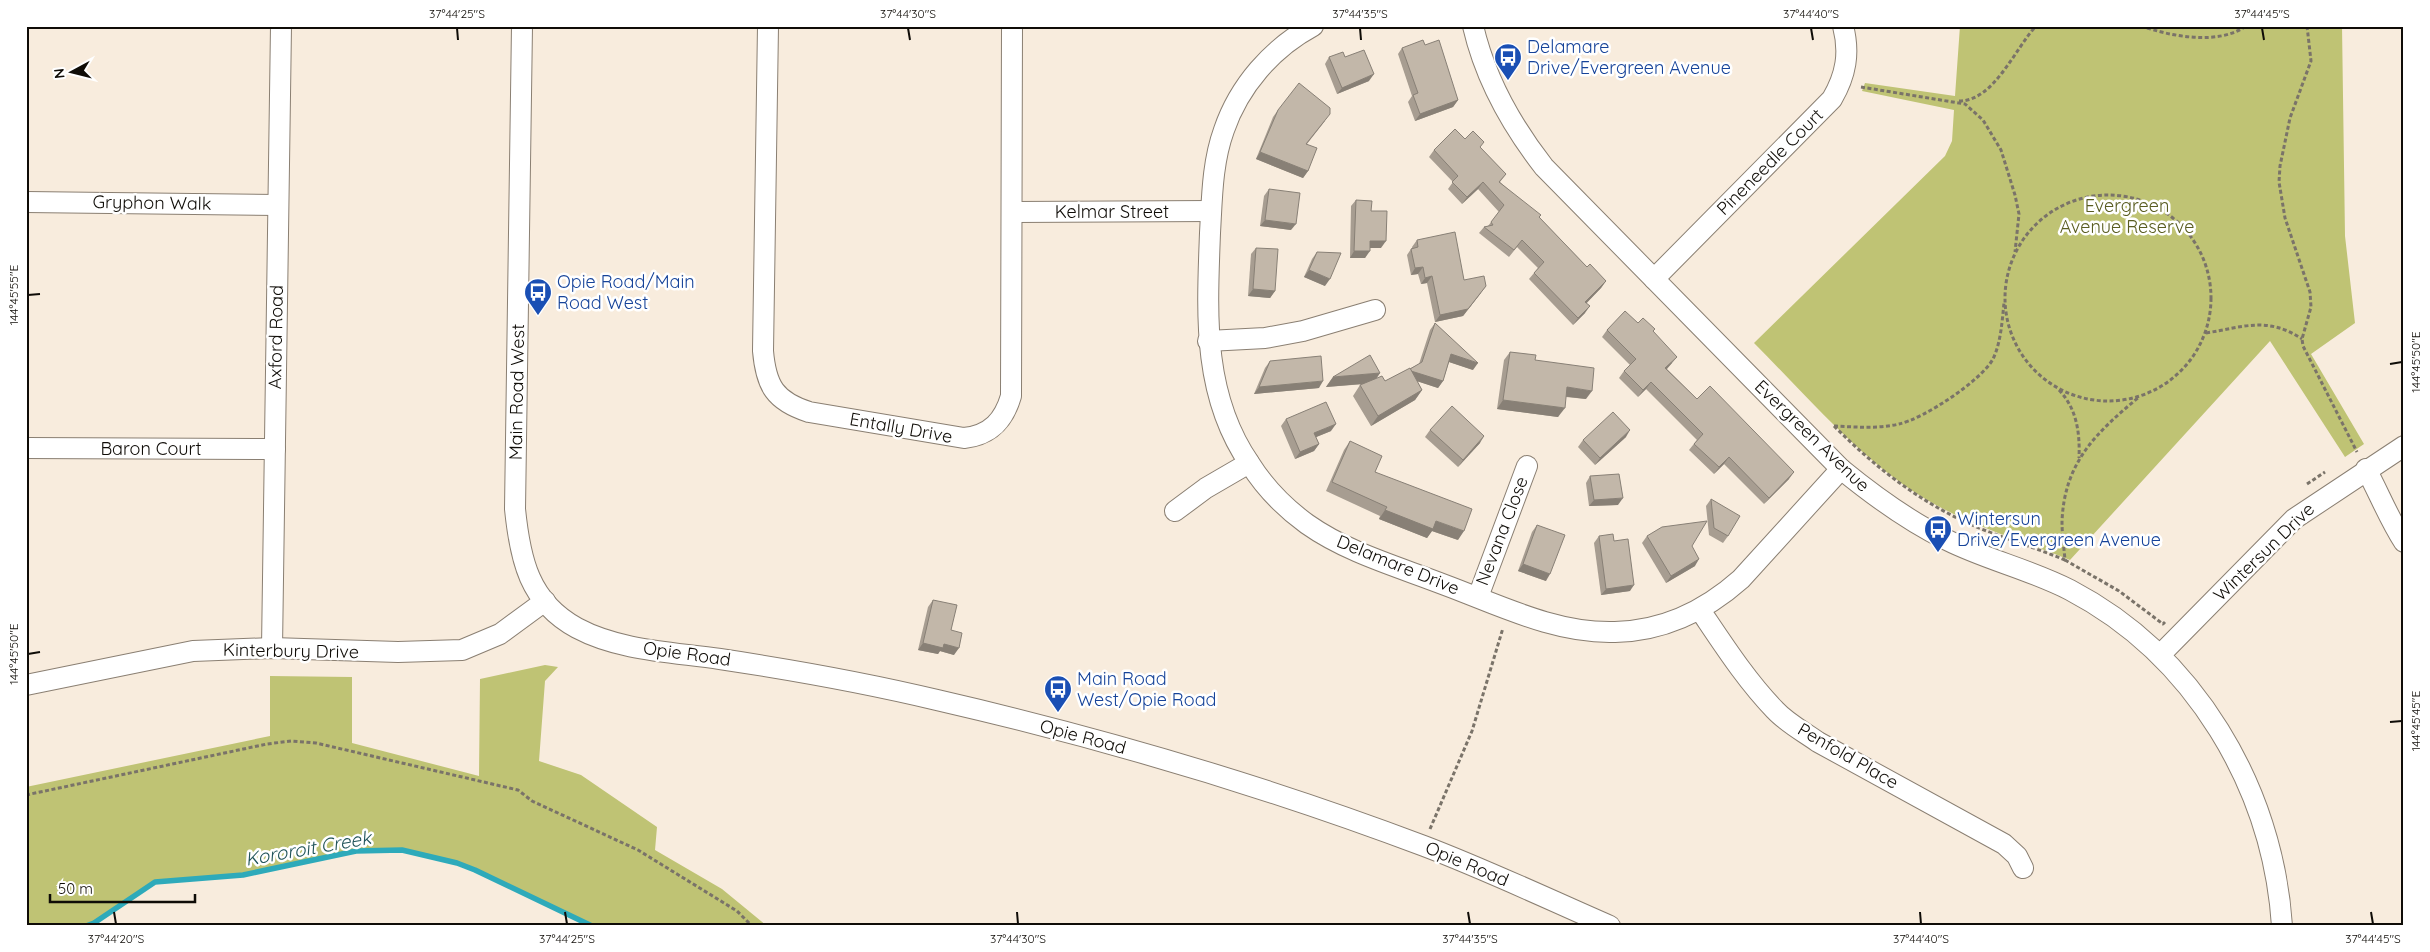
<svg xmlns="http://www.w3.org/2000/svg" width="2430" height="952" viewBox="0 0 2430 952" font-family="Quicksand,sans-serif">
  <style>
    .green { fill: #bfc374 }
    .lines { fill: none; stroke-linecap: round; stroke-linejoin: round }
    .stream { stroke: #2eaaba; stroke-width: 5.5 }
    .street-casing { stroke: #8a7f72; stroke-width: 22 }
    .path { stroke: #7a7369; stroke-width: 3; stroke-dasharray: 4 2.5; stroke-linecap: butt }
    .street { stroke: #fff; stroke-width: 20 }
    .wall { fill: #a79d91 }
    .shaded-wall { fill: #888076 }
    .building { fill: #c2b7a9; stroke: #888076 }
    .ticks { fill: none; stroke: #0f0c07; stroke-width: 2 }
    .labels { text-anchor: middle; stroke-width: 5; stroke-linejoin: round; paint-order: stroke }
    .transit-label { font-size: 18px; fill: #164399; stroke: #fff; text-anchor: start }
    .street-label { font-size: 18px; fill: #0f0c07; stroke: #fff }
    .park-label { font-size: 18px; fill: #595c20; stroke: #fff }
    .water-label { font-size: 19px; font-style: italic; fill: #205359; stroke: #fff }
    .neatline { fill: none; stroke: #0f0c07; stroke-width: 2 }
    .ticks-label { font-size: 12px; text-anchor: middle; fill: #0f0c07 }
  </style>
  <rect width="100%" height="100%" fill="#f8ecdd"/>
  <g class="green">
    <path d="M1960,26H2342L2345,236L2355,323L2311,354L2364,444L2345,457L2270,341L2070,560C2025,542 1978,528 1936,505C1865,466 1811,400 1754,343L1945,156L1952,141L1954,110L1862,91L1865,83L1955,96Z"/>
    <path d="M545,665L558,667L545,681L539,761L581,775L657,827L655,850L722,889L767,926H592L475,870L457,863L402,850L356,851L243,875L155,882L94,923L86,926H26V787L270,736V676L352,677V743L479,776L480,679Z"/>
  </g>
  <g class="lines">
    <path class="stream" d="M86,926L94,923L155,882L243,875L356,851L402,850L457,863L475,870L592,926"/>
    <g class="street-casing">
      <g id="street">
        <path d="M522,26L515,509C520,559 529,602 577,628C620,651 673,652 720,659C793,670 866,683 937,700C1102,738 1265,786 1424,846C1487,870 1548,899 1610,926"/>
        <path d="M768,26L763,351C766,386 775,401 809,412L964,438C991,435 1004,420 1011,396L1012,26"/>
        <path d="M1313,26C1272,48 1239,86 1224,130C1212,163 1212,199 1210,233C1207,314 1202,395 1250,464C1265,488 1285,508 1307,524C1348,553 1399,567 1445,585C1499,605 1556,634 1615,632C1664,631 1705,611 1741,579L1841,469"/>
        <path d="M1473,26C1485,78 1512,126 1544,167L1841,469C1874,496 1908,521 1947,540C1987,560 2029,569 2070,590C2194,655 2273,787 2282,926"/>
        <path d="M26,202L278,205"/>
        <path d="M1012,212L1211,211"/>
        <path d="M1654,279L1832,99C1846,75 1850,53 1843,26"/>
        <path d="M1208,341L1265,338L1303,331L1375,310"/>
        <path d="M26,448L275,449"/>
        <path d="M2366,469C2379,493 2389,519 2404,542"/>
        <path d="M1175,511L1206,488L1249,463"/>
        <path d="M1478,597L1527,466"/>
        <path d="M1700,610C1723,644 1746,680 1775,710C1787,723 1804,732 1818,742L2004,844L2017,856L2023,868"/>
        <path d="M272,648L281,26"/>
        <path d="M2160,655L2294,519L2404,446"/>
        <path d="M26,685L193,651L272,648L398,652L462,650L500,634L545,601"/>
      </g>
    </g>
    <g class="path">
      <path d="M2141,26C2170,36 2218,46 2246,26"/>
      <path d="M2307,26L2311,61L2290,118L2280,166L2279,182L2285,218L2310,292L2311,307L2302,339L2303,346L2357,452"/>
      <path d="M1861,87L1965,104L1983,120L2001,150L2015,195L2019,214L2015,252"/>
      <path d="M1959,101C1994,101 2014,50 2036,26"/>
      <circle cx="2108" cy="298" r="103"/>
      <path d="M2206,333C2243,327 2268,316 2302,339"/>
      <path d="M2059,390C2077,409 2080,433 2079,458"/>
      <path d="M1834,426C1875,467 1918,501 1972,525C2002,538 2034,547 2065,560C2064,548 2062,534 2062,522C2064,462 2097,432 2139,397"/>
      <path d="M1834,426C1856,427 1878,429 1899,424C1923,419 1981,381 1993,359C2001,342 2002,322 2004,303"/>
      <path d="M2307,484L2325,472"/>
      <path d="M2065,560L2119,591L2163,624L2165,622"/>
      <path d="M26,795L267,744L291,741L316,743L518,790L532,801L638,850L737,911L752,926"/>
      <path d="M1430,829L1472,731L1503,628"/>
    </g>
    <use href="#street" class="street"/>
  </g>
  <g class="wall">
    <path d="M1425,45L1458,100L1453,107L1415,121L1408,102L1412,96L1398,54L1402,48Z"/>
    <path d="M1329,57H1345L1369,81L1337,94L1325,64Z"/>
    <path d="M1278,110L1325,121L1307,144L1308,171L1303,178L1256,159L1273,117Z"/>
    <path d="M1465,139L1480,148L1506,174L1500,182L1539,217L1587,267L1606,281L1601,288L1586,303L1585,313L1573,325L1529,279L1534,273L1538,268L1517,247L1509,257L1479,233L1484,227L1488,226L1499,212L1478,189L1462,204L1448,189L1453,182L1429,157L1434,150Z"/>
    <path d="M1269,189L1291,230L1260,226L1264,196Z"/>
    <path d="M1356,200L1381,248H1370L1365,258H1350L1351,206Z"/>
    <path d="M1417,240L1464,280L1481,293L1463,316L1435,322L1427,283L1421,284L1418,274L1411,275L1407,255L1411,249L1412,248V247Z"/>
    <path d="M1256,248L1275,291L1270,298L1248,296L1251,254Z"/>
    <path d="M1317,252L1325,286L1304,277L1312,259Z"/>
    <path d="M1435,323L1473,370L1449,362L1443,381L1438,388L1417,381L1422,390L1415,400L1371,426L1353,396L1360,385L1365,384L1326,387L1333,377L1380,373L1376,379L1385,381L1419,364L1430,330Z"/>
    <path d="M1638,323L1653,332L1672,363L1667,369L1697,399L1789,479L1764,504L1724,464L1714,474L1689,450L1697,440L1646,389L1638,397L1619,378L1624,371L1630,365L1602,337L1607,330Z"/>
    <path d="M1510,352L1535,360L1586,399L1566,397L1558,417L1497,409L1504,360Z"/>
    <path d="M1270,361L1319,388L1254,394L1265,368Z"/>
    <path d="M1286,419L1331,431L1316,437L1319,444L1314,451L1295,459L1281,426Z"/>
    <path d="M1430,430L1480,443L1458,467L1425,437Z"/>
    <path d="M1626,437L1595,465L1578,447L1583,440Z"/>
    <path d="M1350,441L1375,472L1458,540L1432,531L1427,538L1379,519L1380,516L1326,491L1344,450Z"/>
    <path d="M1590,476L1618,505L1589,506L1586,483Z"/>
    <path d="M1711,499L1728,536L1723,543L1709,535L1706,506Z"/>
    <path d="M1537,525L1546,581L1518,571L1532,532Z"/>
    <path d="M1599,536L1614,541L1630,591L1601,595L1594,543Z"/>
    <path d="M1647,536L1692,546L1695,566L1666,583L1642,543Z"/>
    <path d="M933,600L951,630L954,655L940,651L938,654L918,650L928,607Z"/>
  </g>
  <g class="shaded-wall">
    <path d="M1374,74L1369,81L1337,94L1342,88Z"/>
    <path d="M1458,100L1453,107L1415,121L1420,114Z"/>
    <path d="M1260,152L1308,171L1303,178L1256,159Z"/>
    <path d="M1483,182L1478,189L1462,204L1467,197Z"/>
    <path d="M1265,220L1296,224L1291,230L1260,226Z"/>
    <path d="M1370,241H1386L1381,248H1365Z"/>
    <path d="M1354,251H1370L1365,258H1350Z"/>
    <path d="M1423,267L1418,274L1411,275L1415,268Z"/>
    <path d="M1309,270L1330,279L1325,286L1304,277Z"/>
    <path d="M1432,276L1427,283L1421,284L1425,278Z"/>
    <path d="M1606,281L1601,288L1581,309L1585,302Z"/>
    <path d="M1486,286L1463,316L1435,322L1440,315Z"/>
    <path d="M1253,289L1275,291L1270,298L1248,296Z"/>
    <path d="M1590,306L1585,313L1573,325L1578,318Z"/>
    <path d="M1451,354L1478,363L1473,370L1446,361Z"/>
    <path d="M1677,357L1672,363L1661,375L1665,368Z"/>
    <path d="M1409,370L1443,381L1438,388L1404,377Z"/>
    <path d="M1380,373L1373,383L1326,387L1333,377Z"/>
    <path d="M1323,381L1319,388L1254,394L1259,387Z"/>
    <path d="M1651,382L1646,389L1638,397L1643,390Z"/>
    <path d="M1567,387L1592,391L1586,399L1561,396Z"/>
    <path d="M1422,390L1415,400L1371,426L1378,416Z"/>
    <path d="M1503,400L1565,408L1558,417L1497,409Z"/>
    <path d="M1336,424L1331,431L1309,440L1314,433Z"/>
    <path d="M1630,430L1626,437L1595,465L1600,458Z"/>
    <path d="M1484,436L1480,443L1458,467L1463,460Z"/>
    <path d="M1319,444L1314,451L1295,459L1300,452Z"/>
    <path d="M1729,457L1724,464L1714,474L1719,467Z"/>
    <path d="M1794,472L1789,479L1764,504L1769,498Z"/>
    <path d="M1623,498L1618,505L1589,506L1594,500Z"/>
    <path d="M1385,510L1436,521L1464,531L1458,540L1432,531L1427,538L1379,519Z"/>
    <path d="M1699,559L1695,566L1666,583L1671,576Z"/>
    <path d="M1523,564L1550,574L1546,581L1518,571Z"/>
    <path d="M1634,585L1630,591L1601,595L1606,589Z"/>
    <path d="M923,643L944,644L959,648L954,655L940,651L938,654L918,650Z"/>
  </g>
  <g class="building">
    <path d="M1423,40L1425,45L1439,40L1458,100L1420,114L1413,95L1418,93L1402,48Z"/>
    <path d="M1364,50L1374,74L1342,88L1329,57L1343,52L1345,57Z"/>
    <path d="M1299,83L1330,108V114L1306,144L1317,148L1308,171L1260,152L1278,110Z"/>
    <path d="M1455,129L1465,139L1473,131L1484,142L1480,147L1506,174L1499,182L1541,215L1539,217L1587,267L1590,264L1606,281L1585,302L1590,306L1578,318L1534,273L1544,262L1522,240L1514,250L1484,227L1493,225L1491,222L1504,205L1483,182L1467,197L1452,182L1458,176L1434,150Z"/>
    <path d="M1269,189L1300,193L1296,224L1265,220Z"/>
    <path d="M1356,200L1372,201L1371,211H1387L1386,241H1370V251H1354Z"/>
    <path d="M1455,232L1464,280L1484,276L1486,286L1468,309L1440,315L1432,276L1425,278L1423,267L1415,268L1411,249L1418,247L1417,240Z"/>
    <path d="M1256,248L1278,249L1275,291L1253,289Z"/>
    <path d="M1317,252L1341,253L1330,279L1309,270Z"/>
    <path d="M1625,311L1638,323L1643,318L1655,329L1653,331L1677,357L1665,368L1697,399L1710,386L1794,472L1769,498L1729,457L1719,467L1694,444L1703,434L1651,382L1643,390L1624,371L1636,359L1607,330Z"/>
    <path d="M1435,323L1478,363L1451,354L1443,381L1411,371L1410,369L1422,362Z"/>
    <path d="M1510,352L1536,355L1535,360L1594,368L1592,391L1567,387L1565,408L1503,400Z"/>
    <path d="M1370,355L1380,373L1333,377Z"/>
    <path d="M1321,356L1323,381L1259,387L1270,361Z"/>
    <path d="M1410,368L1422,390L1378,416L1360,385L1382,376L1385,381Z"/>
    <path d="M1326,402L1336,424L1314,433L1319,444L1300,452L1286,419Z"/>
    <path d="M1452,406L1484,436L1463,460L1430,430Z"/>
    <path d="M1613,412L1630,430L1600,458L1583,440Z"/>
    <path d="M1350,441L1382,456L1375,472L1472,509L1464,531L1436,521L1433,529L1385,510L1387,507L1332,482Z"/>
    <path d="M1619,474L1623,498L1594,500L1590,476Z"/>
    <path d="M1711,499L1740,516L1728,536L1714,528Z"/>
    <path d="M1707,521L1692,546L1699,559L1671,576L1647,536L1662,527Z"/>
    <path d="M1537,525L1565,535L1550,574L1523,564Z"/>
    <path d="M1613,534L1614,541L1628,539L1634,585L1606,589L1599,536Z"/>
    <path d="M933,600L957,605L951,630L962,633L959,648L944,644L943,648L923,643Z"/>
  </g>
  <path class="ticks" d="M457,28L458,40M908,28L910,40M1360,28L1361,40M1811,28L1813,40M2262,28L2264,40M28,295L40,294M2390,364L2402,362M28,654L40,652M2390,722L2402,721M114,912L116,924M565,912L567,924M1017,912L1018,924M1468,912L1470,924M1920,912L1921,924M2371,912L2373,924"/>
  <defs>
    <g id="bus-pin" transform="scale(1.4375)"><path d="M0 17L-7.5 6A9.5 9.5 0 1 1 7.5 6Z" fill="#1a4fb4" stroke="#fff"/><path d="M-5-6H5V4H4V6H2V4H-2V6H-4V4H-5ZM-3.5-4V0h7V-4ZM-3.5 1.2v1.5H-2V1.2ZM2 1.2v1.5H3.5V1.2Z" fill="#fff"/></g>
  </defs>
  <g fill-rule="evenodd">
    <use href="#bus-pin" x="1508" y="57"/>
    <use href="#bus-pin" x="538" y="292"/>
    <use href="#bus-pin" x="1938" y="529"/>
    <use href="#bus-pin" x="1058" y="689"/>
  </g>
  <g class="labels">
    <g class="transit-label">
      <text x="1527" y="53">Delamare<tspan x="1527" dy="21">Drive/Evergreen Avenue</tspan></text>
      <text x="557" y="288">Opie Road/Main<tspan x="557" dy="21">Road West</tspan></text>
      <text x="1957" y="525">Wintersun<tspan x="1957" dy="21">Drive/Evergreen Avenue</tspan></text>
      <text x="1077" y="685">Main Road<tspan x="1077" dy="21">West/Opie Road</tspan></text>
    </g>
    <g class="street-label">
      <text transform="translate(1770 162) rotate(-45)" y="6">Pineneedle Court</text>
      <text transform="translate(152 203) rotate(1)" y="6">Gryphon Walk</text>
      <text x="1112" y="218">Kelmar Street</text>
      <text transform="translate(276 337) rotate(-89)" y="6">Axford Road</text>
      <text transform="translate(517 392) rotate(-89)" y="6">Main Road West</text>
      <text transform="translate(901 428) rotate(10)" y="6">Entally Drive</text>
      <text transform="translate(1812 436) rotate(44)" y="6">Evergreen Avenue</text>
      <text x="151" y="455">Baron Court</text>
      <text transform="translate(1502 531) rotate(-69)" y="6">Nevana Close</text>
      <text transform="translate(2264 552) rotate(-44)" y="6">Wintersun Drive</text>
      <text transform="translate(1398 565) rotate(22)" y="6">Delamare Drive</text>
      <text transform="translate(291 651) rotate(1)" y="6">Kinterbury Drive</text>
      <text transform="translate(687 654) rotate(8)" y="6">Opie Road</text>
      <text transform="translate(1083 737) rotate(15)" y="6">Opie Road</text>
      <text transform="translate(1848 756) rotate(30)" y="6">Penfold Place</text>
      <text transform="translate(1467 864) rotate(23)" y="6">Opie Road</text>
    </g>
    <g class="park-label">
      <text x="2127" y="212">Evergreen<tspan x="2127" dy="21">Avenue Reserve</tspan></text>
    </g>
    <g class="water-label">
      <text transform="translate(308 848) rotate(-10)" y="7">Kororoit Creek</text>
    </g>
  </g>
  <rect width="2430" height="952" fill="none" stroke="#ffffff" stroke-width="55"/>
  <g transform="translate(72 72) rotate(263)" stroke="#ffffff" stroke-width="4" paint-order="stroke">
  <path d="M0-4L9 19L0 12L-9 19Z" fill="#0f0c07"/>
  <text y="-8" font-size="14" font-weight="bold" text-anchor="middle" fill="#0f0c07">N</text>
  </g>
  <path d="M50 894v8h145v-8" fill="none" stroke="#0f0c07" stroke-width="2.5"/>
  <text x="58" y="894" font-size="15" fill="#0f0c07" stroke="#ffffff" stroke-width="4" paint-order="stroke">50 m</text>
  <rect x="28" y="28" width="2374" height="896" class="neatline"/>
  <g class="ticks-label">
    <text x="457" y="18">37°44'25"S</text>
    <text x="908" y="18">37°44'30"S</text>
    <text x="1360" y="18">37°44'35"S</text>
    <text x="1811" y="18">37°44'40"S</text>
    <text x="2262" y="18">37°44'45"S</text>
    <text transform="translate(14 295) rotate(-90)" y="4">144°45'55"E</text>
    <text transform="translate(2416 362) rotate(-90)" y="4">144°45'50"E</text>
    <text transform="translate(14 654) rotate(-90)" y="4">144°45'50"E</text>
    <text transform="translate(2416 721) rotate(-90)" y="4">144°45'45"E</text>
    <text x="116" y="943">37°44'20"S</text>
    <text x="567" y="943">37°44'25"S</text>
    <text x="1018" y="943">37°44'30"S</text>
    <text x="1470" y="943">37°44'35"S</text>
    <text x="1921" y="943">37°44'40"S</text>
    <text x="2373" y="943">37°44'45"S</text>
  </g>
</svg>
